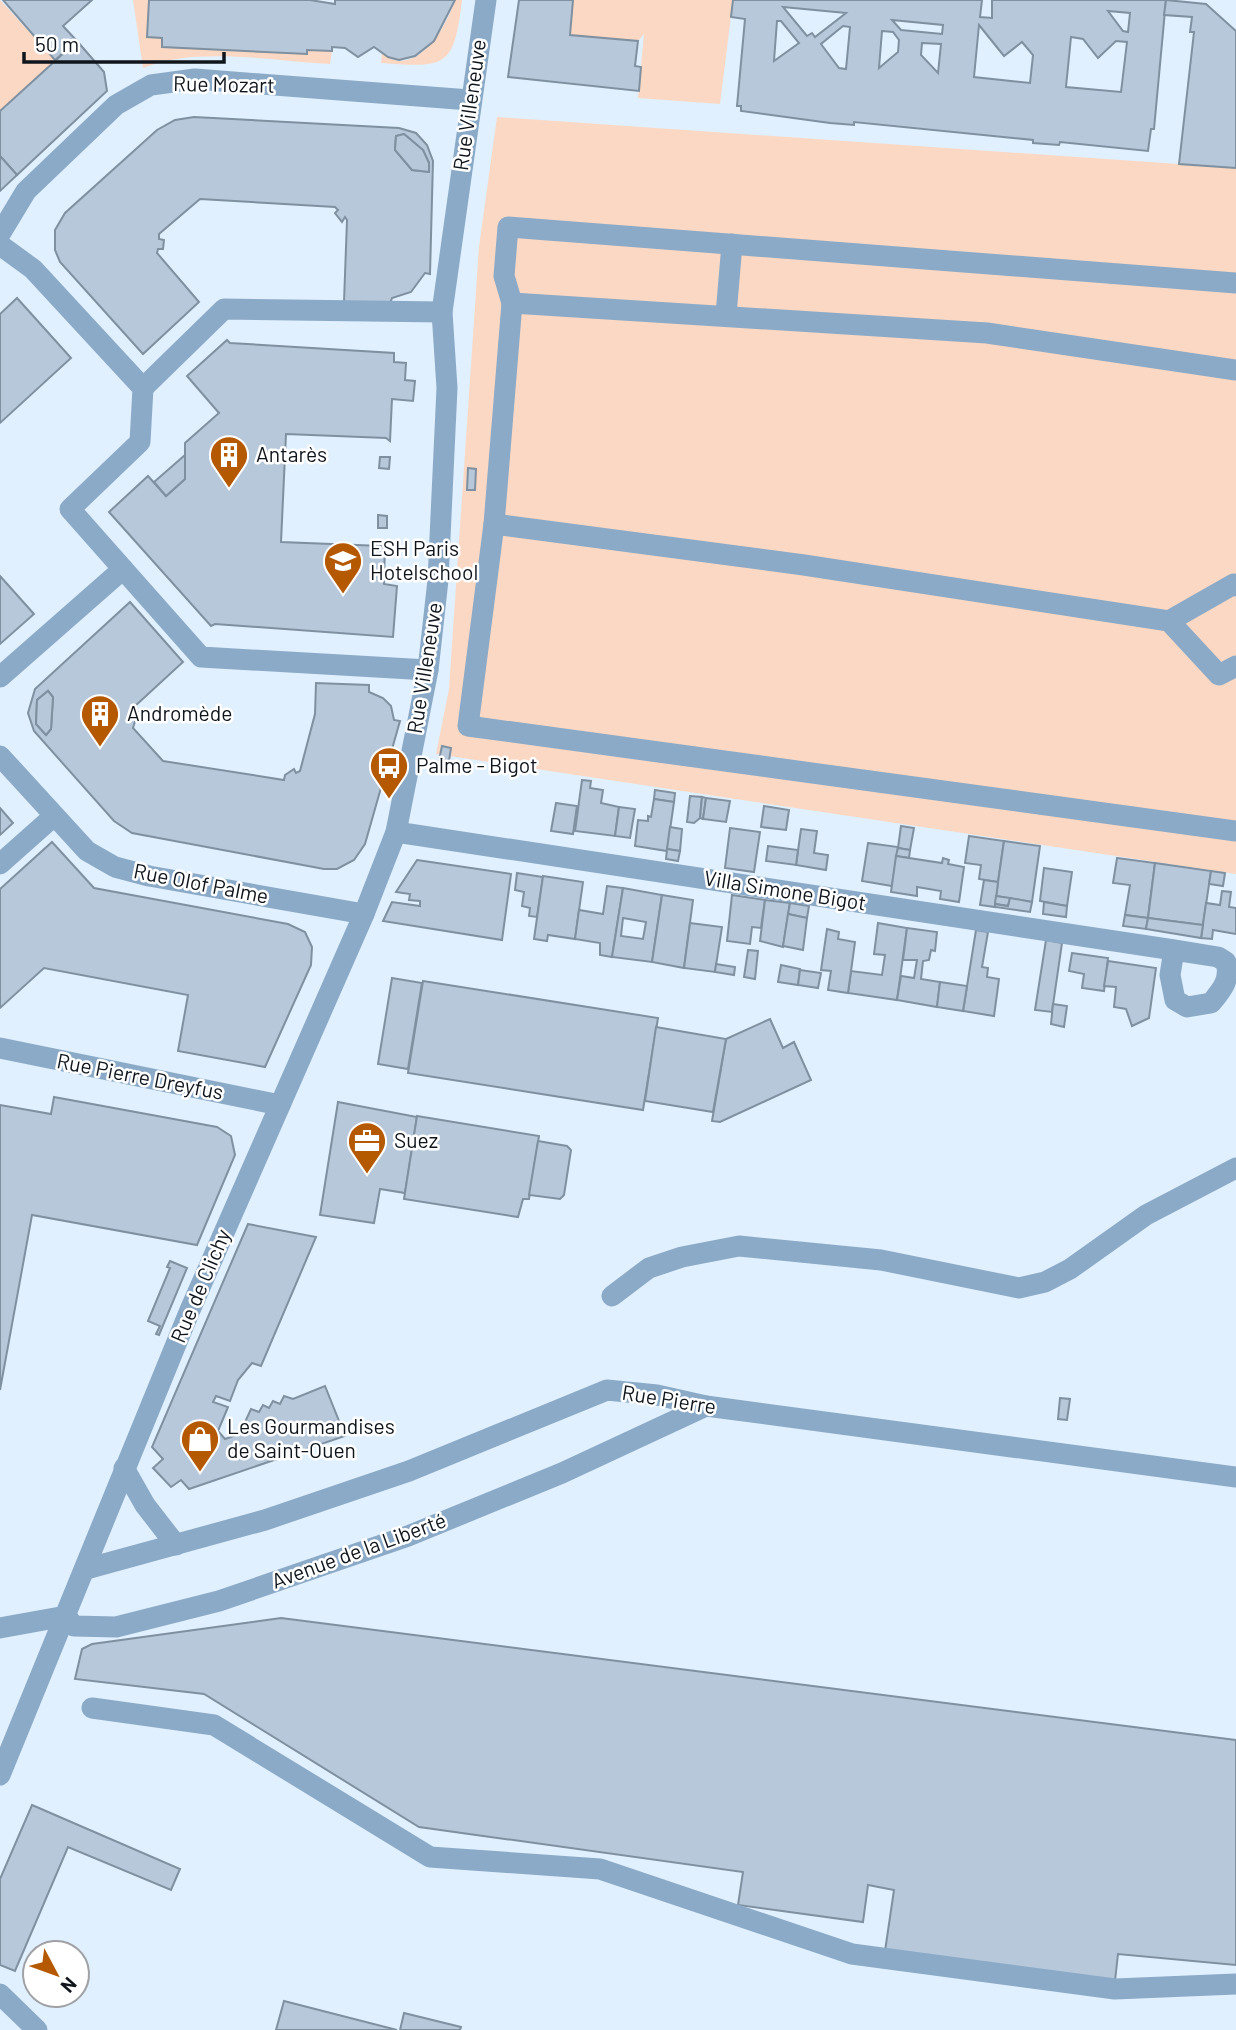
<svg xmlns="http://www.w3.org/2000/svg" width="1236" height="2030" viewBox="0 0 1236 2030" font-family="Barlow,sans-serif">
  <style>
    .green { fill: #fbd8c3 }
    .building { fill: #b6c8da; stroke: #7f90a0; stroke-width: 2; fill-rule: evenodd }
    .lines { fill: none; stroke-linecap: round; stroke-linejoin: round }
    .minor { stroke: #8baac8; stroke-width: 21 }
    .labels { text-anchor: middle; stroke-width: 5; stroke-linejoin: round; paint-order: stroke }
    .street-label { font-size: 21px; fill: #0f151b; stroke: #fff }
    .poi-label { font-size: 21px; fill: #0f151b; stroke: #fff; text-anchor: start }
  </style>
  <rect width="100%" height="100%" fill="#e1f0fe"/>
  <g class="green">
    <path d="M0,0L55,60L0,111Z"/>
    <path d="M133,0H149L147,37L162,38V47L306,54L307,50L332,51L330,64C272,61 197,46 143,68Z"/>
    <path d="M455,0H462C454,67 447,68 381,63L382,53C416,81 447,26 455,0Z"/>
    <path d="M573,0H733L720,104L638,98L644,34L638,41L570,35Z"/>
    <path d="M497,117L1236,168V874L436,754L449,689L479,247Z"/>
  </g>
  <g class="building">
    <path d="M3,0H92L63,26L77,41L55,60Z"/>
    <path d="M149,0H310L335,4V0H455L434,41L415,56L399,60L388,57L374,47L358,57L345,48L332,47V51L307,50V54L162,47V38L147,37Z"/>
    <path d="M519,0H573L570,35L638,41L635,66L641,67L639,91L508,77Z"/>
    <path d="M733,0H982L980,17L992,18V0H1166L1154,129H1151L1148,151L1060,142L1059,145L1033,143V140L854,122V125L830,123L741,111V106H737L745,19L731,17ZM783,7L846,13L815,37L812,33L807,36ZM1108,11L1130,13L1128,32L1123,31ZM892,20L943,25L942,34L901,30ZM777,21H781L799,43L774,61ZM979,25L1004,56L1022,42L1033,55L1030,83L974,77ZM843,26L850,27L846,69L839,68L821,44ZM882,31L893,32L899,40L898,52L879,68ZM1071,37L1083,39L1098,58L1116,41L1127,42L1121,92L1066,87ZM922,43L941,44L938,73L921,55Z"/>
    <path d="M1166,0L1206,4L1236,31V168L1179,164L1194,32H1190L1192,17L1164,15Z"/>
    <path d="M77,41L104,72L107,91L17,175L0,156V111Z"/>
    <path d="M194,117L399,128L416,133L427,145L433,161L430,274L425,273L411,292L392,298L390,304L344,302L347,220L345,217L342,222L335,213L338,210L335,207L200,199L159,234V239L164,240L163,249H158L157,253L199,302L143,354L60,262L55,250V230L65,213L157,130L175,120ZM404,134L423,150L429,163V172L412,170L395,150L396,136Z"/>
    <path d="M404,134L423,150L429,163V172L412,170L395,150L396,136Z"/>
    <path d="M0,156L17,175L0,191Z"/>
    <path d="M17,298L71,358L0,423V314Z"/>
    <path d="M227,340L230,343L394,353V362L406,363L405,380L415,381L413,401L392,399L390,441L386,438L286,434L281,542L382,546L385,543L384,584L397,586L393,637L215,624L211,626L109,512L148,476L166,496L185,479V443L219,413L187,376Z"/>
    <path d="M185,455V479L166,496L154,482Z"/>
    <path d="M380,457H390L389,469L379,468Z"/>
    <path d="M468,468L476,469L475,490H467Z"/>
    <path d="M378,515L387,516V528H378Z"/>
    <path d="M0,576L34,614L0,644Z"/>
    <path d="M130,602L183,662L134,707V711L138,712L133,728L163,761L284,780L285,775L294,769L296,773L300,771L315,714L316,683L369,685V692L383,698L391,706L394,720L400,721L365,844L354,860L337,869H324L132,833L114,821L34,731L28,713L35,689ZM48,691L53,697L51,729L46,735L36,724L37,700Z"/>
    <path d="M48,691L53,697L51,729L46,735L36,724L37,700Z"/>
    <path d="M442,746L451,748L449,761L439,760Z"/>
    <path d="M582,780L591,781L590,788L603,790L601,803L619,807L615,836L575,831Z"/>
    <path d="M655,790L675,793L674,802L654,799Z"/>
    <path d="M690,796L702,797L700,818L694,823L687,822Z"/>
    <path d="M702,797L706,798L703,819L700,818Z"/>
    <path d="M706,798L730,801L726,822L703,819Z"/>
    <path d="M654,799L674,802L667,851L635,846L638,820L648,821V816L651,817Z"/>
    <path d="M556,803L577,806L573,834L551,831Z"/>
    <path d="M764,806L789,810L786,830L761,827Z"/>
    <path d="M619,807L635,809L630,838L615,836Z"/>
    <path d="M0,808L13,823L0,835Z"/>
    <path d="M901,826L914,828L910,850L898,848Z"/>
    <path d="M670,827L682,829L680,851L667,849Z"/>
    <path d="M730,828L760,832L754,872L725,868Z"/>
    <path d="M801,829L817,831L814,853L828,855L826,870L796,865Z"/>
    <path d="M969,836L1004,841L998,882L979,879L981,865L965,863Z"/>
    <path d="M1004,841L1040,846L1032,902L996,896Z"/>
    <path d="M52,842L94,888L288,924L305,932L312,947L311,965L265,1067L178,1051L188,995L44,968L0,1008V889Z"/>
    <path d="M868,843L898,847L892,886L862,881Z"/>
    <path d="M768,846L798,850L796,865L766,861Z"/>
    <path d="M898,848L910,850L909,858L896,856Z"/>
    <path d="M667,849L680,851L678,861L666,859Z"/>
    <path d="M896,856L942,863L943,858L949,860L948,864L964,867L959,902L940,899L941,891L917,887V896L891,892Z"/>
    <path d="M1117,858L1155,863L1148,918L1125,915L1130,885L1113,883Z"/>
    <path d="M417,860L511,874L502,940L383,921L392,902L420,906V901L409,900L410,894L396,892Z"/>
    <path d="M1155,863L1211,871L1203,925L1148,918Z"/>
    <path d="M1044,868L1072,872L1067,906L1040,901Z"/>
    <path d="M1211,871L1225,873L1223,886L1209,884Z"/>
    <path d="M517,873L543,877L537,917L529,916L530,908L522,906L524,892L515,890Z"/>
    <path d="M543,876L583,882L575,939L548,935L547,941L534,939Z"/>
    <path d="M984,880L998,882L995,907L980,905Z"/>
    <path d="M607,886L623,888L612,957L600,955V943L575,939L579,910L603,914Z"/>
    <path d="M623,888L662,895L652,962L612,957ZM623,918L646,922L643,939L621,936Z"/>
    <path d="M1222,891L1231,892L1229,907L1236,908V934L1213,930L1212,939L1201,938L1206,903L1220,905Z"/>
    <path d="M662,895L693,900L684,968L652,962Z"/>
    <path d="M732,895L765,900L761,928L752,927L750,944L727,941Z"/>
    <path d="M996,896L1010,898L1008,906L995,904Z"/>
    <path d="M1010,898L1032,902L1030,912L995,907V904L1008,906Z"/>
    <path d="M765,900L790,903L783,947L760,941Z"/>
    <path d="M1044,902L1067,906L1066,917L1043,914Z"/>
    <path d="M790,903L809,906L807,918L788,914Z"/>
    <path d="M788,914L807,918L803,950L783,946Z"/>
    <path d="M1125,915L1148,918L1146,929L1123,926Z"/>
    <path d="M1148,918L1203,925L1201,938L1146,929Z"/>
    <path d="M690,923L722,927L715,972L684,968Z"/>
    <path d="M878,923L907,928L897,1000L848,993L851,971L882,975L885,955L874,954Z"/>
    <path d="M907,928L937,932L935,951L931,950L929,960L923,961L921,979L940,982L937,1007L897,1000L901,976L914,978L917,960H903Z"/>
    <path d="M827,929L839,932L838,939L855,942L848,993L828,990L831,971L821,970Z"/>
    <path d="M976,930L988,932L982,967L988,968L987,977L999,979L994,1016L963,1011Z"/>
    <path d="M1046,940L1062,943L1052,1012L1035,1010Z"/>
    <path d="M748,950L758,951L755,979L744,977Z"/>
    <path d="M1072,953L1108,958L1104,991L1082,988L1084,974L1069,971Z"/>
    <path d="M1108,961L1156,968L1149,1018L1132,1026L1126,1009L1114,1007L1116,987L1104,986Z"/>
    <path d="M716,964L735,967L734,975L715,972Z"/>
    <path d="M781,965L800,969L798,985L778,982Z"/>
    <path d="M800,970L821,973L818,988L798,985Z"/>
    <path d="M392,978L422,983L408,1069L378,1064Z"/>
    <path d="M423,981L658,1018L643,1110L408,1073Z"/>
    <path d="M940,982L967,986L963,1011L937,1007Z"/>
    <path d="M1053,1004L1067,1006L1064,1027L1051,1024Z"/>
    <path d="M770,1019L783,1048L794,1042L811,1080L720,1122L712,1121L726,1039Z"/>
    <path d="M656,1027L726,1039L713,1112L645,1101Z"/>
    <path d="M54,1097L217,1127L231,1136L235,1155L197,1245L32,1215L0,1390V1105L51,1114Z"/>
    <path d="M338,1102L417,1117L405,1193L380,1189L374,1223L320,1215Z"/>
    <path d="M417,1116L539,1136L529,1199H523L518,1217L404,1199Z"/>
    <path d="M538,1141L567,1146L571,1150L564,1195L560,1199L529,1195Z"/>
    <path d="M248,1224L316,1237L261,1366L252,1363L238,1380L230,1401L216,1396L213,1402L228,1407L218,1431L225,1439L248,1431L245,1422L251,1409L259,1412L263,1405L269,1408L273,1401L280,1404L284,1396L293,1399L325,1386L345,1436L189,1489L181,1480L171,1487L153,1468L163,1459L152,1447Z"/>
    <path d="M170,1261L187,1268L159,1335L156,1334L160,1326L148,1321L170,1268L167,1267Z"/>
    <path d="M1060,1398L1070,1399L1067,1420L1058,1419Z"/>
    <path d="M281,1618L1236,1740V1965L1118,1954L1115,1981L885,1951L894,1890L868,1885L863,1922L738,1905L743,1872L419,1827L204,1694L75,1679L82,1649L92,1644Z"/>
    <path d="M32,1805L180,1869L171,1890L68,1847L15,1971L0,1965V1879Z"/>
    <path d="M284,2001L397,2030H276Z"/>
    <path d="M404,2013L461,2027L460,2030H400Z"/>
  </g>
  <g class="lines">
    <g class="minor">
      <path d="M0,234L26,191L116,105L151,85L195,79L470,100"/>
      <path d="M0,245L33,269L143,388L140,442L70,509L123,569L0,677"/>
      <path d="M512,303L504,276L508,227L1236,283"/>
      <path d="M726,315L732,244"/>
      <path d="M143,388L224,309L442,312"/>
      <path d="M494,524L512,303L987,333L1236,370"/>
      <path d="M123,569L201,657L428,670"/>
      <path d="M1169,621L1234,584L1236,586"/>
      <path d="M1236,666L1219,675L1169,621L804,565L494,524L468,726L1236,831"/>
      <path d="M0,756L87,851L115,867L149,876L364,914"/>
      <path d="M396,832L1174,950L1218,957L1226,962C1231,979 1222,990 1211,1003L1187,1007L1175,1000L1170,975L1174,950"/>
      <path d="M0,864L54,816"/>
      <path d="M0,1048L280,1105"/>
      <path d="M612,1296L649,1268L682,1257L739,1246L881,1260L1019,1288L1045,1282L1070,1269L1146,1215L1236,1168"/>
      <path d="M124,1468L145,1505L176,1545"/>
      <path d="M86,1569L265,1520L409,1471L607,1390L657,1395L706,1406L1236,1477"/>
      <path d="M66,1616L74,1626L116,1627L219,1601L408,1536L562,1473L706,1406"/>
      <path d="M0,1628L66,1616"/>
      <path d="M92,1708L214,1725L430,1857L600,1869L852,1954L1115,1989L1236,1984"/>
      <path d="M0,1775L190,1310L364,914L396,832L428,670L438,580L447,388L442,312L486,0"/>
      <path d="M0,1994L37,2030"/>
    </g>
  </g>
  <defs>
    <g id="building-pin" transform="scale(2.0125)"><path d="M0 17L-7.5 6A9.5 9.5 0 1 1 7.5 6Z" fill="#b55900" stroke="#fff"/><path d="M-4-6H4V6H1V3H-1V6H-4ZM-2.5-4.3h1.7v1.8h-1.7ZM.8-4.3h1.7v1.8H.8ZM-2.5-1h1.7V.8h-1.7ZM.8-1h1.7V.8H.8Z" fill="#fff"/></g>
    <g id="university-pin" transform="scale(2.0125)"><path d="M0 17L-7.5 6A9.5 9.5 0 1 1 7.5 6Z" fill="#b55900" stroke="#fff"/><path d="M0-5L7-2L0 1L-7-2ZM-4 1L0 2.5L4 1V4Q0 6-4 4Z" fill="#fff"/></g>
    <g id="bus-pin" transform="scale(2.0125)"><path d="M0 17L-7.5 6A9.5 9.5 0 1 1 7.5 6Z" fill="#b55900" stroke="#fff"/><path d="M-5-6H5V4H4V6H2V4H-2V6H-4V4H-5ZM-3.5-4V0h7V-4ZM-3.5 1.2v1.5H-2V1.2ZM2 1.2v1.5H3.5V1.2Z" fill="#fff"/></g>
    <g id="office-pin" transform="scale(2.0125)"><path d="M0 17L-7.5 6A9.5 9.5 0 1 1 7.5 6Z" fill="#b55900" stroke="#fff"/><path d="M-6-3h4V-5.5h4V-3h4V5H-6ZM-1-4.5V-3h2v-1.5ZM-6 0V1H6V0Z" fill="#fff"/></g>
    <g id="shop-pin" transform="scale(2.0125)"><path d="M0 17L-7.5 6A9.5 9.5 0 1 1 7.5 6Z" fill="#b55900" stroke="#fff"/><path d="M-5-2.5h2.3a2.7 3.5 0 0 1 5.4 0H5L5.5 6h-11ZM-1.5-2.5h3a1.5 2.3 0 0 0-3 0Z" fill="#fff"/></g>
  </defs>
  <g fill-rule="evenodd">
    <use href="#building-pin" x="229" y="455"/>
    <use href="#university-pin" x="343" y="561"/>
    <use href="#building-pin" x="100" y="714"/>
    <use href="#bus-pin" x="389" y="766"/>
    <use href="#office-pin" x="367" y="1141"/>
    <use href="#shop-pin" x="200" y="1439"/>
  </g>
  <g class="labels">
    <g class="street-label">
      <text transform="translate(224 85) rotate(1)" y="7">Rue Mozart</text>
      <text transform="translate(470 105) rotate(-82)" y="7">Rue Villeneuve</text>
      <text transform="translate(425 668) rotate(-81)" y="7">Rue Villeneuve</text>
      <text transform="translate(201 884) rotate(11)" y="7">Rue Olof Palme</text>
      <text transform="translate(785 891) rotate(9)" y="7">Villa Simone Bigot</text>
      <text transform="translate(140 1077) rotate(11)" y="7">Rue Pierre Dreyfus</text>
      <text transform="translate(201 1286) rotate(-67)" y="7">Rue de Clichy</text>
      <text transform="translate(669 1400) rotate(9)" y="7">Rue Pierre</text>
      <text transform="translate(359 1551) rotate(-20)" y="7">Avenue de la Liberté</text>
    </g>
    <g class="poi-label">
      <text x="256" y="462">Antarès</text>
      <text x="370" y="556">ESH Paris<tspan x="370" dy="24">Hotelschool</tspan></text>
      <text x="127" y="721">Andromède</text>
      <text x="416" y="773">Palme - Bigot</text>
      <text x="394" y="1148">Suez</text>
      <text x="227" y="1434">Les Gourmandises<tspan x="227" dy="24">de Saint-Ouen</tspan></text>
    </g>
  </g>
  <g transform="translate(56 1974) rotate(131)"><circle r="33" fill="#ffffff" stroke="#9fa1a4" stroke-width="2"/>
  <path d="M0-5L12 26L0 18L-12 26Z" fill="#b55900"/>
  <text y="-10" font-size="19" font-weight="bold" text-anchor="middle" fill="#0f151b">N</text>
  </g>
  <path d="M24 52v10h200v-10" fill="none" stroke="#0f151b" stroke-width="3.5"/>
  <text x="35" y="52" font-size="21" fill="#0f151b" stroke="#ffffff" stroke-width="5" paint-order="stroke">50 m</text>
</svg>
